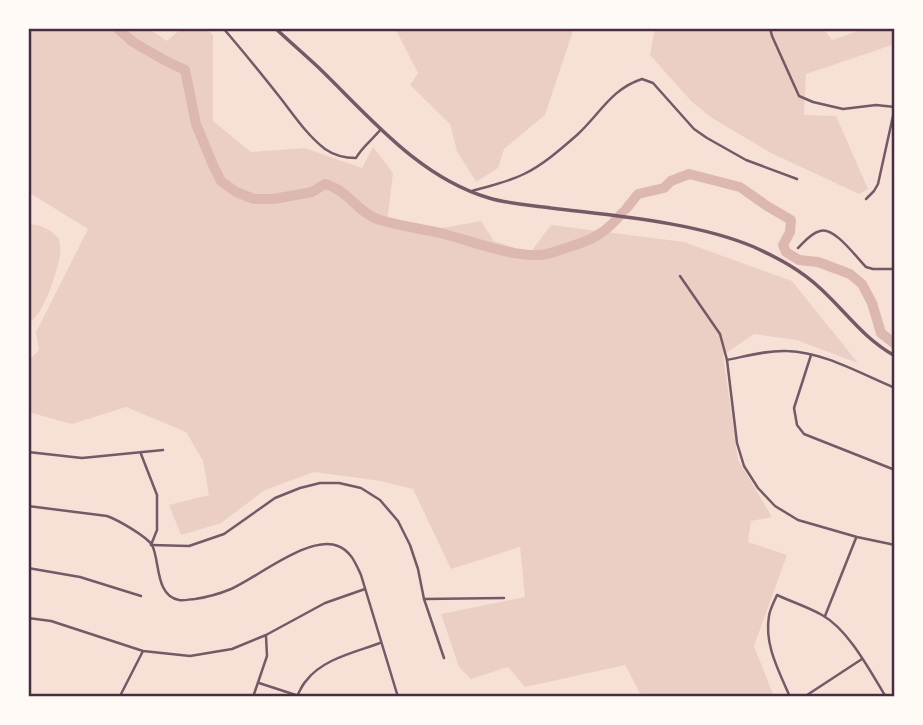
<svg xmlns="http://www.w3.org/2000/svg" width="923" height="725" viewBox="0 0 923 725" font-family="'Alegreya Sans',sans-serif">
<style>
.green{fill:#ebcfc5}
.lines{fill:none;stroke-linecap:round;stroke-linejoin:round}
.stream{stroke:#dcb8b0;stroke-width:2}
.river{stroke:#dcb8b0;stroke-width:10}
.minor{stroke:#755966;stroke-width:2.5}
.tertiary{stroke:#755966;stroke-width:3.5}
.neatline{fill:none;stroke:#4a2c40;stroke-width:2.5}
</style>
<rect width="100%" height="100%" fill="#f7e1d7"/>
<g class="green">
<polygon points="28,28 148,28 167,41 182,28 205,28 213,35 213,121 251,152 305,148 362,168 373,147 393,173 387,223 414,233 481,221 494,241 530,253 551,225 684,242 792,281 858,363 796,340 754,334 723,355 738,460 772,517 751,521 748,542 787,555 754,646 774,697 642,697 625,665 525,687 508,667 471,679 459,667 441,614 525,597 520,547 451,569 413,489 381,481 314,472 265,490 221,523 181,535 169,505 209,495 203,461 186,432 126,407 72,424 28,412 28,361 39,350 36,332 88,229 28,192"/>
<polygon points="395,28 574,28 545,115 504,149 498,168 476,182 457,151 450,124 410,85 418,73"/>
<polygon points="655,28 823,28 832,40 866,28 895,28 895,44 806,74 804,115 836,116 868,189 859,194 771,153 712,118 692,102 650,55"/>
<path d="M28,224C42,225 50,229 59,239C60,245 61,251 60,256C56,274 44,315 28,323Z"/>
</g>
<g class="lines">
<polyline class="stream" points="622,213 626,209"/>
<g class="river">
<path d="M117,28L133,42L164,60L185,70L196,124L213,165L221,181L236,192L254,199H274L312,192L325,184C348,190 356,211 377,219C398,226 419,228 440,233C469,240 508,256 538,255C549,255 559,250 569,247C592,240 606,233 622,213"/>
<polyline points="626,209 638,194 664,188 671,181 689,174 740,187 767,206 791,220 790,232 783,245 786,252 799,260 818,262 850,274 862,284 872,303 881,333 895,344"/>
</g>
<g class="minor">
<path d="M223,28C243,51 263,76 282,100C295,117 308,136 325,149C335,156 344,158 356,158C361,148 374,138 381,129"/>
<polyline points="770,28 772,36 799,96 813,102 843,109 876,105 895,107"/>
<path d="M472,191C489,186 508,182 524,174C543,165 561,149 577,135C600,114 611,89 642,79L653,83L694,129L707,138L746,160L797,179"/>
<polyline points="866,199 874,191 878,184 895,107"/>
<path d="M798,248C804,242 811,233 820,231C834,226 856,257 866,267L873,269H895"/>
<polyline points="680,276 720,334 727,360 737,443 744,466 758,488 775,506 798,520 857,537 895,545"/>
<polyline points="811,355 794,408 797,425 804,434 895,470"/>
<path d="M727,360C747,356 767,350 787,351C824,352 861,374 895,388"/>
<polyline points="28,452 82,458 163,450"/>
<polyline points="141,454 157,495 157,530 151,545"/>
<path d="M28,506L107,516C118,520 146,536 152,545C160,560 155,596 179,600C184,601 190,599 195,599C208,597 219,594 231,589C258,577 310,534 338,546C351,551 356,564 361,575L398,697"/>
<polyline points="151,545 189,546 224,534 275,498 300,488 320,483 339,483 361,488 380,500 398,521 410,545 418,569 424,599 444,658"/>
<polyline points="28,568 80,577 141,596"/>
<polyline points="424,599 504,598"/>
<polyline points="825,616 856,538"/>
<polyline points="28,618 51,621 143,651 190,656 232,649 266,635 325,603 365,589"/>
<polyline points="259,683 302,697"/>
<path d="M297,696C300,691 302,685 306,681C322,659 356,652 380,643"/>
<polyline points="117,697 120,696 143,651"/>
<polyline points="253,697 267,656 266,636"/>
<path d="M790,697C779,671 764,645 769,616C770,609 774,602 777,595C792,602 808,607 822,615C849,630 870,671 886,697"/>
<polyline points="804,697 862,659"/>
</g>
<path class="tertiary" d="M275,28C289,41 304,54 318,67C369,116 418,177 489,198C509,204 531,205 551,208C615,216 695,222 754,247C778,258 801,270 821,289C847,313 863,338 895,356"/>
</g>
<rect width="923" height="725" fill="none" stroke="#fffaf5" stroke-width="60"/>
<rect x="30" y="30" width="863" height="665" class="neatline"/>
</svg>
